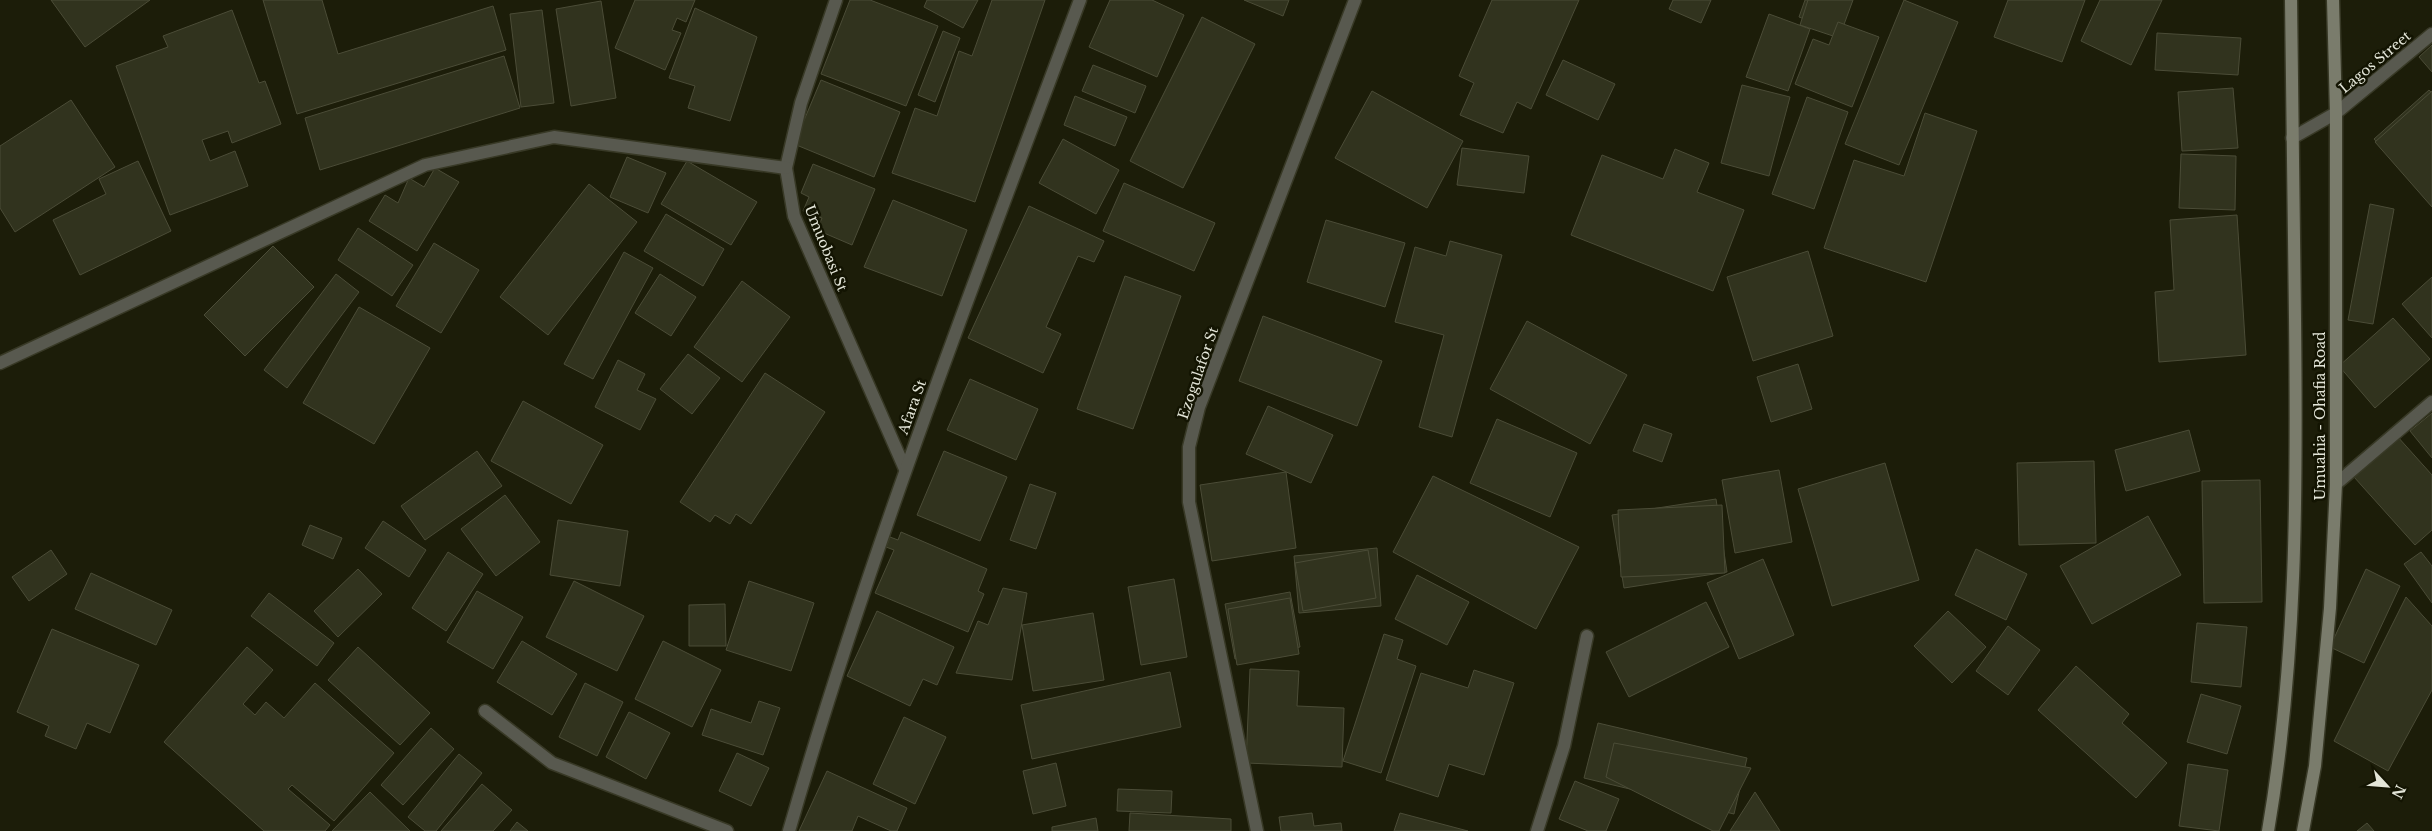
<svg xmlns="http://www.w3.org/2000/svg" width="2432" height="831" viewBox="0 0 2432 831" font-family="'Libre Baskerville',serif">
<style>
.building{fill:#31331e;stroke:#4b4c37}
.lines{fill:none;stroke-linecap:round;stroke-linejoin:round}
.street-casing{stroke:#383926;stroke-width:15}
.secondary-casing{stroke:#383926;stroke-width:15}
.street{stroke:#58594f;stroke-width:12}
.secondary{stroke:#7a7c6c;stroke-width:12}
.labels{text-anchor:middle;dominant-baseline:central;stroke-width:5;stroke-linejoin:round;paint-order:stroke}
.street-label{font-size:14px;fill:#e3e5d8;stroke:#131402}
</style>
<rect width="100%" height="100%" fill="#1c1d09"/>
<g class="building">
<polygon points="51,0 150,0 85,47"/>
<polygon points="263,0 322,0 338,54 493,6 506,50 297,114"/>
<polygon points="635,0 695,0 686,22 677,18 672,30 681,33 665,70 615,48"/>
<polygon points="850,0 870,0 938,26 906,106 821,74"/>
<polygon points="927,0 978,0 963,28 924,7"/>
<polygon points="992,0 1045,0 975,202 892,173 915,108 937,116 959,51 972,56"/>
<polygon points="1110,0 1152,0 1184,15 1157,77 1089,47"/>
<polygon points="1244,0 1289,0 1283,16"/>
<polygon points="1492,0 1579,0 1531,109 1517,102 1503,133 1460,115 1474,83 1459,76"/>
<polygon points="1673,0 1711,0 1701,23 1669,9"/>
<polygon points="1805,0 1842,0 1831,29 1799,17"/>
<polygon points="1808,0 1853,0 1839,38 1800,25"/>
<polygon points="1904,0 1958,22 1899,165 1845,144"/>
<polygon points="2008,0 2085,0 2062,62 1994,37"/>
<polygon points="2100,0 2162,0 2131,65 2081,41"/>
<polygon points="601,1 616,98 571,106 556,9"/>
<polygon points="695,8 757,37 730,121 688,108 695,86 669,78"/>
<polygon points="232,10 259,83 265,81 281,124 232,143 228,131 202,140 210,161 235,151 248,186 170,215 116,66 168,47 163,36"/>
<polygon points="542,10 554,103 521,107 510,14"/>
<polygon points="1769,14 1810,29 1788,91 1746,77"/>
<polygon points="1202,17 1255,44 1183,188 1130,161"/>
<polygon points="1838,22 1879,37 1852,107 1795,84 1813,39 1829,45"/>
<polygon points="943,31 960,38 935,102 918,95"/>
<polygon points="2157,33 2241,38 2238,75 2155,70"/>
<polygon points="2432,45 2432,72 2419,57"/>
<polygon points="504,56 520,108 320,170 305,118"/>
<polygon points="1563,60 1615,84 1598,120 1546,95"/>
<polygon points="1093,65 1146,86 1135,113 1082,91"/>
<polygon points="821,80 900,112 874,177 794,144"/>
<polygon points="1742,85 1790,97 1769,176 1721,163"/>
<polygon points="2233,88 2238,148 2182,151 2178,92"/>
<polygon points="2429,90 2432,93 2432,204 2374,139"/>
<polygon points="1372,91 1463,141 1427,208 1335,158"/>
<polygon points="2432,91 2432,207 2375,142"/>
<polygon points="1075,96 1127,117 1115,146 1064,125"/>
<polygon points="1807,97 1848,112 1814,209 1772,194"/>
<polygon points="71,100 115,167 15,232 0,208 0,146"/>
<polygon points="1925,113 1977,131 1926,282 1824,248 1854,160 1904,176"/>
<polygon points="1063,139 1119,170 1096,214 1039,183"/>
<polygon points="1462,148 1529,156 1524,193 1457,185"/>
<polygon points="1675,149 1709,163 1697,192 1744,210 1713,291 1571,235 1602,155 1663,179"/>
<polygon points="2181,154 2236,156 2235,210 2179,208"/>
<polygon points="627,157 666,173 648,213 610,197"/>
<polygon points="138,161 171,231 80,275 53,220 106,194 99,179"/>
<polygon points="687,161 757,202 731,245 661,204"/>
<polygon points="813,164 875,189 852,245 817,230 822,218 803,211 809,197 801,193"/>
<polygon points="435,168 459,182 417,251 369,221 385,195 398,203 409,178 424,187"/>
<polygon points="1124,183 1215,223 1194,271 1103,231"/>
<polygon points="589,184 637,222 548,335 500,297"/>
<polygon points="893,200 967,230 942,296 864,267"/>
<polygon points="2370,204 2394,209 2373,324 2348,320"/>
<polygon points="1029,206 1104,241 1094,262 1078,256 1046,327 1061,334 1043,373 968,338"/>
<polygon points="666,214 724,249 703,286 644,251"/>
<polygon points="2237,215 2246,355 2159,362 2155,292 2174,290 2170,220"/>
<polygon points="1326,220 1405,243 1385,307 1307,282"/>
<polygon points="358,228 413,265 392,296 338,260"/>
<polygon points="1450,241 1502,255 1452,437 1419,427 1444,335 1395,322 1415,247 1446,256"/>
<polygon points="434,243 479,270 441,333 396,306"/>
<polygon points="273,246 314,287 245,356 204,315"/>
<polygon points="1808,251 1833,336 1753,361 1727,277"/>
<polygon points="624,252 653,268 593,379 564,364"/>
<polygon points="336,274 359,292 287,388 264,370"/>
<polygon points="660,274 696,297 671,336 635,313"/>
<polygon points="1125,276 1181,296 1133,429 1077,409"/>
<polygon points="2432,277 2432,338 2402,304"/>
<polygon points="742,281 790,317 742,382 694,347"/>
<polygon points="359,307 430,348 374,444 303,403"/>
<polygon points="1263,316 1382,361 1357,426 1239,381"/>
<polygon points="2393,318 2430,359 2375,408 2339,366"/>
<polygon points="1527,321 1627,375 1590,444 1490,389"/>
<polygon points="688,354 720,378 692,414 660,389"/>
<polygon points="618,360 645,374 637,390 656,399 640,430 595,407"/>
<polygon points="1798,364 1812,409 1771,422 1757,377"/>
<polygon points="765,373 825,412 751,524 736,514 730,524 715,515 710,522 680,502"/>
<polygon points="970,379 1038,409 1016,460 947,430"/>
<polygon points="523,401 603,445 571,504 491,461"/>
<polygon points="1268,406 1333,435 1311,483 1246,454"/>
<polygon points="2432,413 2432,458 2410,431"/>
<polygon points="1497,419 1577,453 1550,517 1470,483"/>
<polygon points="1644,424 1672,434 1662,462 1633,451"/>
<polygon points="2189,430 2200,471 2126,491 2115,450"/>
<polygon points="2397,436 2432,475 2432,530 2415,545 2354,477"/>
<polygon points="477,451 502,486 425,540 401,506"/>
<polygon points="944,451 1007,477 980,541 917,515"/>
<polygon points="2094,461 2096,543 2019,545 2017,463"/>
<polygon points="1885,463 1919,580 1832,606 1798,489"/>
<polygon points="1779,470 1792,542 1735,553 1722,480"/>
<polygon points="1286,472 1296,548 1212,561 1200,485"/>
<polygon points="1433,476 1579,547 1536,629 1393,552"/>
<polygon points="2260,480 2262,602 2204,603 2202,481"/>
<polygon points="1030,484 1056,493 1036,549 1010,540"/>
<polygon points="505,495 540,542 496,576 461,529"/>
<polygon points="1716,499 1727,572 1624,588 1612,515"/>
<polygon points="1722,505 1725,573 1621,577 1618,510"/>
<polygon points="2148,516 2181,575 2092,624 2060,566"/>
<polygon points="558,520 628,531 620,586 550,575"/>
<polygon points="383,521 426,550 409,577 365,548"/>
<polygon points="310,525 342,538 333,559 302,545"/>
<polygon points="901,532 987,569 978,591 984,594 968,632 875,593 894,550 886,547 890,537 898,540"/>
<polygon points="1377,548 1381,606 1299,613 1294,556"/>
<polygon points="1976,549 2027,574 2006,620 1955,595"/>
<polygon points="51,550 67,574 29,601 12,577"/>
<polygon points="1368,550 1376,598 1303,611 1295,563"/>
<polygon points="448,552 483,574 446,631 412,608"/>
<polygon points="2421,552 2432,566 2432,603 2404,564"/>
<polygon points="1763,559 1794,635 1739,659 1707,583"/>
<polygon points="358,569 382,594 338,637 314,611"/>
<polygon points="2366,569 2400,586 2364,663 2330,647"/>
<polygon points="91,573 172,610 156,645 75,609"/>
<polygon points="1417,575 1469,602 1447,645 1395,619"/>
<polygon points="1174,579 1187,657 1141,665 1128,587"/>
<polygon points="574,581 644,616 617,671 546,637"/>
<polygon points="749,581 814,603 791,671 726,650"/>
<polygon points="1003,588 1027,593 1012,680 956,673 978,621 988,625"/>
<polygon points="477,591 523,617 493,669 447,642"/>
<polygon points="1290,592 1300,647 1235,659 1225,604"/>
<polygon points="269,593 334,643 317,666 251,616"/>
<polygon points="2406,597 2432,626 2432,690 2388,771 2334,741"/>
<polygon points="1290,598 1299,654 1237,665 1228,609"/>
<polygon points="1706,602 1729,647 1629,697 1606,652"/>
<polygon points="725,604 726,646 689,646 689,605"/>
<polygon points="877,611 954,647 937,685 923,679 910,706 847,676"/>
<polygon points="1948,611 1986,647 1952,683 1914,646"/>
<polygon points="1093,613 1104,680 1033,691 1022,625"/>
<polygon points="2197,623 2247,627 2241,687 2191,682"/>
<polygon points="2008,626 2040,650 2008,695 1976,671"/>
<polygon points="52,629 139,665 110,733 87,723 76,749 45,736 49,726 17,712"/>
<polygon points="1384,634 1403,640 1397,659 1416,666 1381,773 1343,761"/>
<polygon points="522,641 577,674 552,715 497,682"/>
<polygon points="663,641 721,670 692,727 635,699"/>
<polygon points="247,647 273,670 243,704 255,715 266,702 284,718 315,683 394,753 334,821 292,785 288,789 330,825 325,831 264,831 164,742"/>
<polygon points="358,647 430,713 400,745 328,680"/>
<polygon points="2076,666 2129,714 2122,723 2167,763 2136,798 2038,710"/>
<polygon points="1250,669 1299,671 1297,706 1344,708 1342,767 1246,763"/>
<polygon points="1474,670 1514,683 1484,775 1449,764 1438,797 1386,780 1421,673 1468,688"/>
<polygon points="1170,672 1181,727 1032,759 1021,705"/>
<polygon points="585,683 623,702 597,756 559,737"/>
<polygon points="2201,694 2241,706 2227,754 2187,742"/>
<polygon points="759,701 780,708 763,755 702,735 711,709 751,723"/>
<polygon points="629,712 670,733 646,779 606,757"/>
<polygon points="904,717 946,737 915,804 873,784"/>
<polygon points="1598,723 1747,758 1734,814 1584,778"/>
<polygon points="431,728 454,749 403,805 381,785"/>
<polygon points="1614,743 1751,768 1719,831 1713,831 1606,777"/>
<polygon points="737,753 769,768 751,806 719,791"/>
<polygon points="459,754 482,773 436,831 425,831 408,817"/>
<polygon points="1056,763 1066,806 1033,814 1023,771"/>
<polygon points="2188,764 2228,770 2219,831 2179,826"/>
<polygon points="827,771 907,808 897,831 891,831 858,816 852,831 799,831"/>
<polygon points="1575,781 1619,799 1606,831 1588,831 1559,819"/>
<polygon points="482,784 512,810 493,831 441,831"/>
<polygon points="1118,789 1172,791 1171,813 1117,811"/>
<polygon points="370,792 410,831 332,831"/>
<polygon points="1755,792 1780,831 1730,831"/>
<polygon points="1130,813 1231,819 1231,831 1129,831"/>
<polygon points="1312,813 1314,826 1341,823 1342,831 1281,831 1279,817"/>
<polygon points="1400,813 1468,831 1394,831"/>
<polygon points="1096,818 1098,831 1052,831 1052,827"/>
<polygon points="517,822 528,831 510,831"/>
<polygon points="2367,823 2374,831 2357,831"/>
</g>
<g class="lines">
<g class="street-casing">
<g id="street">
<polyline points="836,0 801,103 786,168 794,216 905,469"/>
<polyline points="2292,138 2336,113 2432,34"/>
<polyline points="0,363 425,165 554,137 786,168"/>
<polyline points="2336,484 2432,402"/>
<polyline points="485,711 552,763 727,831"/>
<path d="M789,831C870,549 977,275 1080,0"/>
<polyline points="1257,831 1189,502 1189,447 1199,407 1355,0"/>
<polyline points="1537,831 1564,746 1587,636"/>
</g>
</g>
<g class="secondary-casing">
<g id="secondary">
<path d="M2268,831C2297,661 2297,490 2295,318C2293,212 2292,106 2291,0"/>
<polyline points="2303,831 2315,766 2330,608 2336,484 2336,113 2333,0"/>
</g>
</g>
<use href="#street" class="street"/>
<use href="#secondary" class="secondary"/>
</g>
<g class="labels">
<g class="street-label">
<text transform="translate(2375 62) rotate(-40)">Lagos Street</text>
<text transform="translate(826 248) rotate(68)">Umuobasi St</text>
<text transform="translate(1198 373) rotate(-71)">Ezogulafor St</text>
<text transform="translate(912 407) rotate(-70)">Afara St</text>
<text transform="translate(2320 416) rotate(-90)">Umuahia - Ohafia Road</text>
</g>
</g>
<g transform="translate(2387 786) rotate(116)" stroke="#131402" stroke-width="4" paint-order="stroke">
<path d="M0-4L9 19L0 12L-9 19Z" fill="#e3e5d8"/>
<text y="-8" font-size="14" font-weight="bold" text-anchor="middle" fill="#e3e5d8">N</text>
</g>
</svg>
